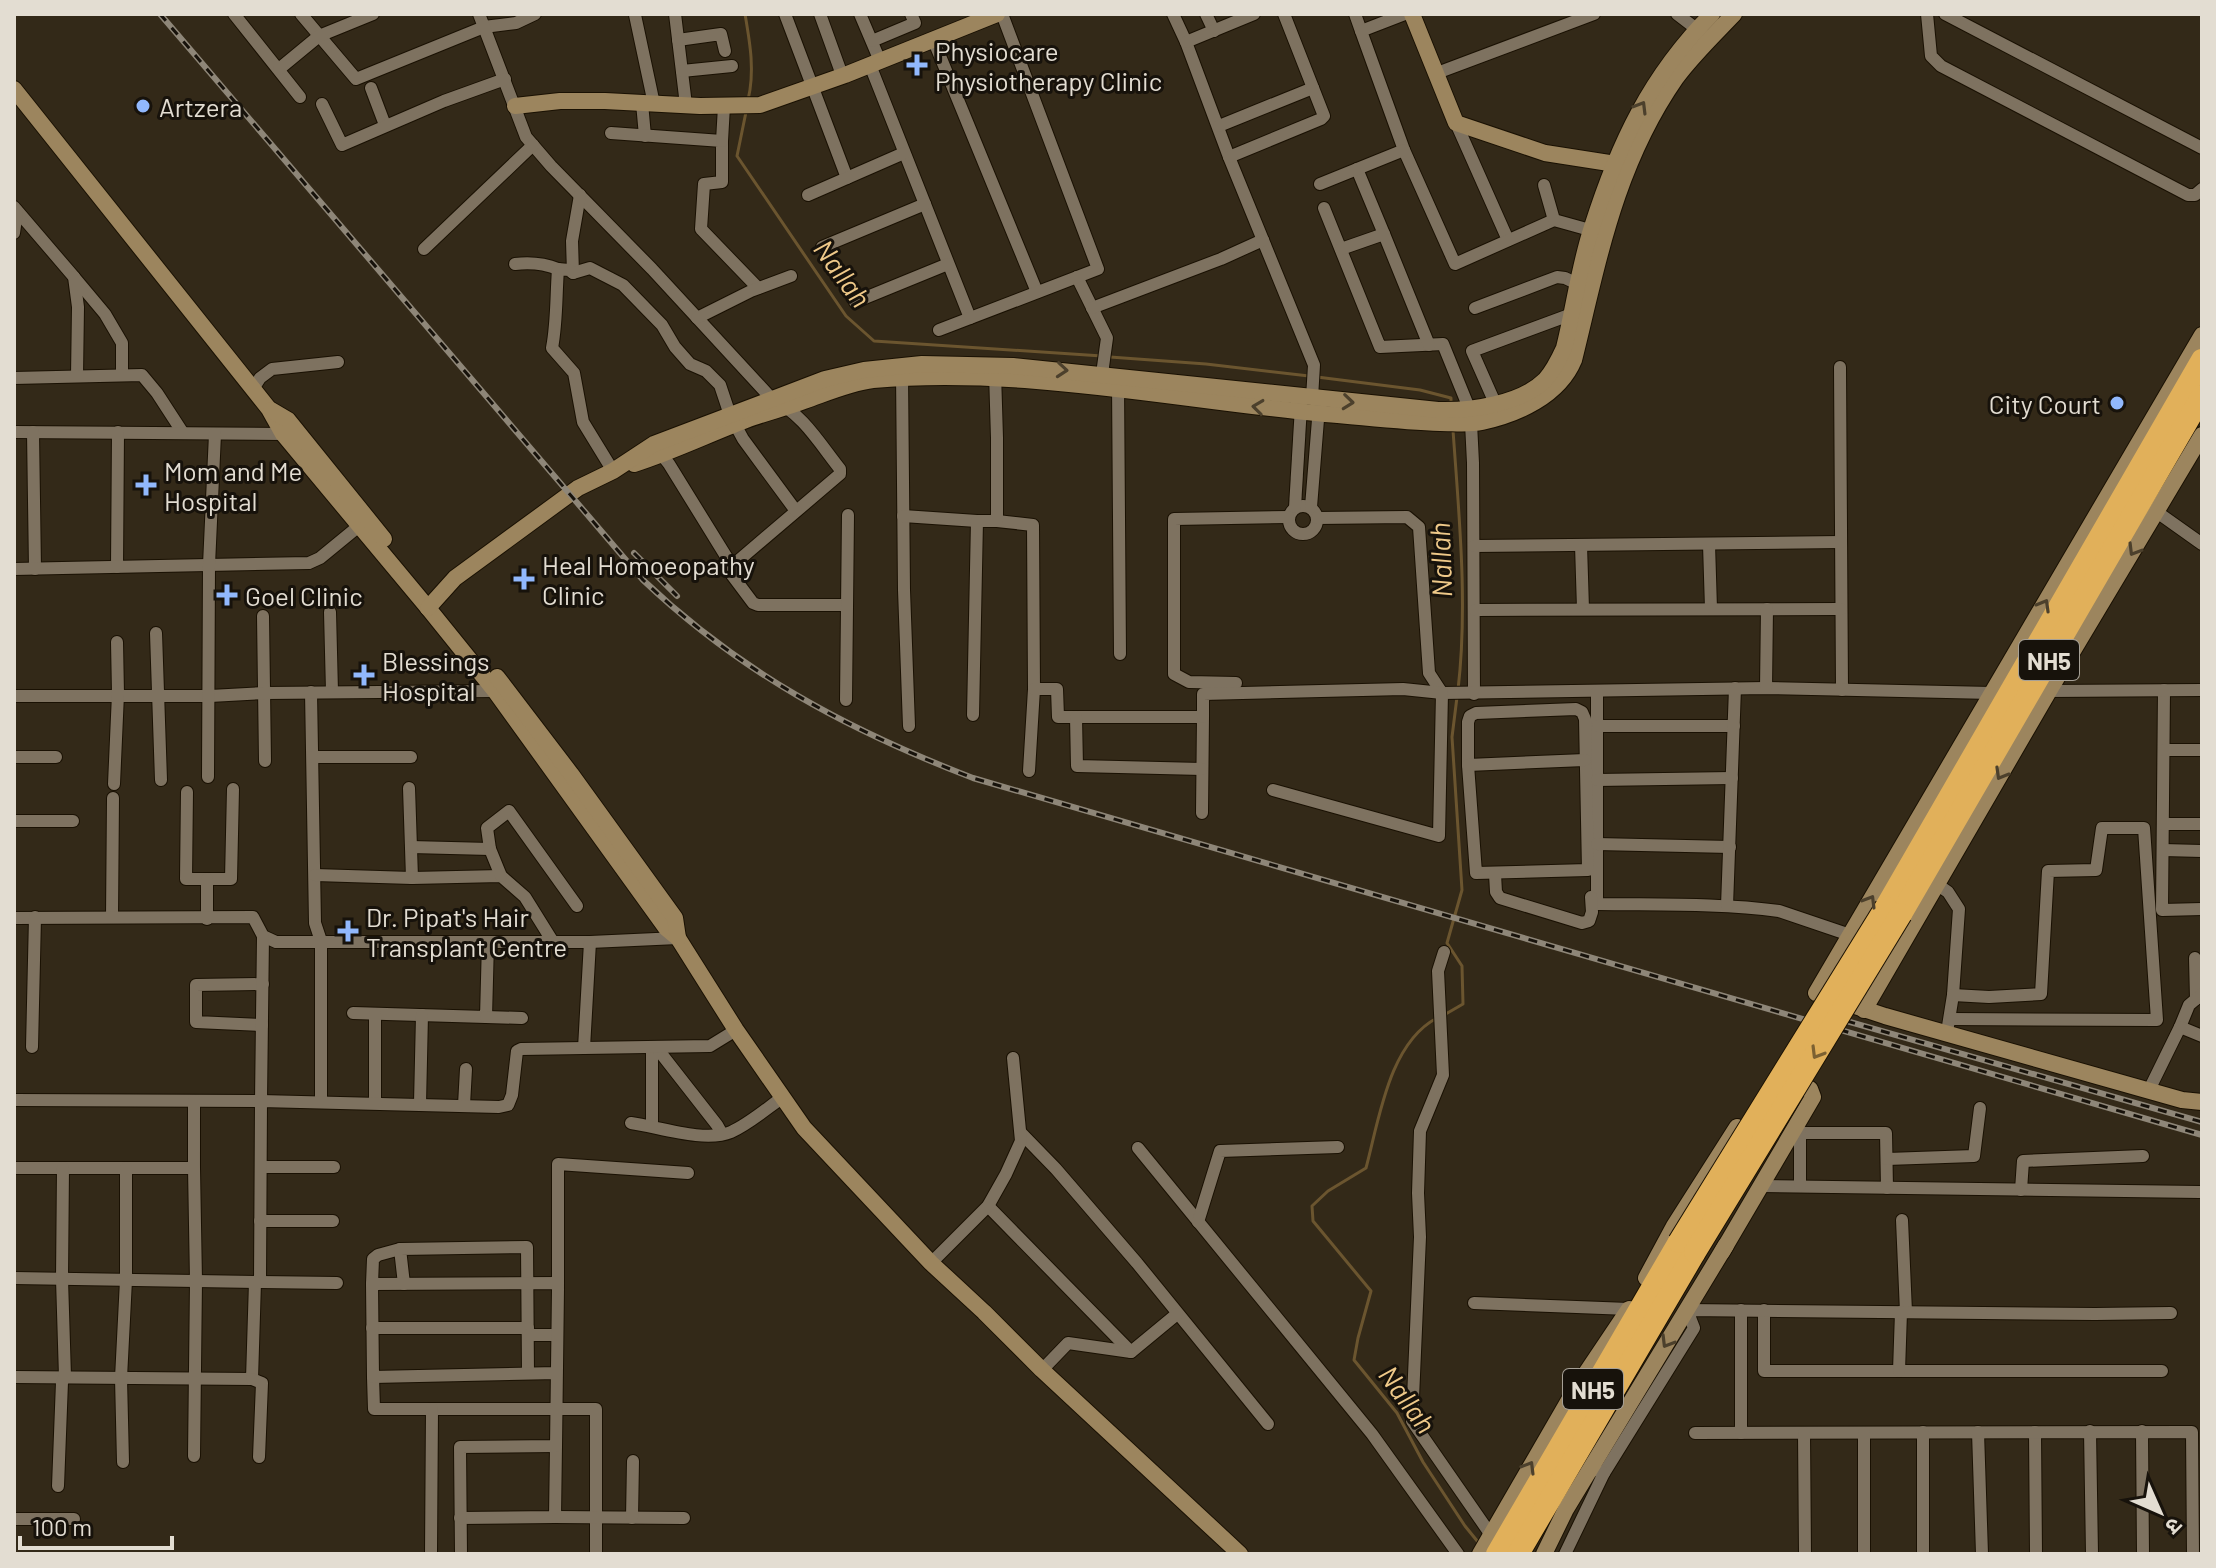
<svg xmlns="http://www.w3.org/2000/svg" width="2216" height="1568" viewBox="0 0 2216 1568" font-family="Barlow,'Noto Sans Devanagari',sans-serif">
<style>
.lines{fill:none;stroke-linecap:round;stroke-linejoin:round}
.stream{stroke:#6b552f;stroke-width:3}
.street-casing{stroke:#1a1103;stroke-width:14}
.secondary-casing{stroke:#1a1103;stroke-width:18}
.highway-casing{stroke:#1a1103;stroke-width:24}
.street{stroke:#7e7260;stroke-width:12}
.secondary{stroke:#9c855e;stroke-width:16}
.highway{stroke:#e1b05a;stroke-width:22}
.rail-casing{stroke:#8e8678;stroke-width:6}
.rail{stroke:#17120b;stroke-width:3;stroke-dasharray:9;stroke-linecap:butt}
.highway-bridge-casing{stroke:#1a1103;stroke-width:24;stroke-linecap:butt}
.highway-bridge{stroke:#e1b05a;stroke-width:22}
.oneway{stroke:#4c402c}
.oneway2{stroke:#7c6132}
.poi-dot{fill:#91b8fd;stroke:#17120b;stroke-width:3}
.labels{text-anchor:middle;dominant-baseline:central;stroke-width:6;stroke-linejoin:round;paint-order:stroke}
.shield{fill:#17120b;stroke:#a6a096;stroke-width:2}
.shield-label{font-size:24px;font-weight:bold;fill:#e3ddd2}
.poi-label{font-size:26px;fill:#e3ddd2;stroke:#17120b;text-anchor:start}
.water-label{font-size:28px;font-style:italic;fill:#efc989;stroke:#17120b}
</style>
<rect width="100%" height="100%" fill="#332918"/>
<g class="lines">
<g class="stream">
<path d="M745,14C750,43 755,71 748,100"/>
<polyline points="746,112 737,156 846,316 874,341 1102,356"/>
<polyline points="1110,357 1206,364 1309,376"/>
<polyline points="1317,377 1420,390 1451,398 1451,402"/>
<path d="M1453,430C1459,516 1468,604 1458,690"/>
<polyline points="1444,1015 1463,1004 1462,966 1447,943 1462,890 1452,737 1457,697"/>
<path d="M1437,1018C1389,1043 1379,1120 1366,1168L1328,1191L1312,1206L1313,1221L1371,1291L1358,1338L1354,1360L1397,1413L1423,1462L1465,1526L1478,1542"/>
</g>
<g class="street-casing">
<g id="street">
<polyline points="234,14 300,97"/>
<polyline points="301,14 356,79 484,27 516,23 535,14"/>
<path d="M479,14L526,137L551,166L652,269L772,399C802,413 820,444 840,469V474L732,566"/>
<polyline points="675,14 686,105"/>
<polyline points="785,14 847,178"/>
<polyline points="820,14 842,75"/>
<polyline points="860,14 880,61"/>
<polyline points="1173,14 1186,42 1229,157 1314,365 1312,398"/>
<polyline points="1206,14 1214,31"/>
<polyline points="1355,14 1361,31"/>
<polyline points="1677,14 1703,34"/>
<polyline points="1927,14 1931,56 1941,66 2188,195 2195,195 2202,189"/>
<polyline points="1945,14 2202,148"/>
<polyline points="635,15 654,104"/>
<polyline points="933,39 1037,292"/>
<polyline points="678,40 721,34 725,51"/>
<polyline points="872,41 915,23 911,14"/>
<polyline points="1186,42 1254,14"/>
<polyline points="870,65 970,318"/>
<polyline points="279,69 319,36 373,14"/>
<polyline points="682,71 732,66"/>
<polyline points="1437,73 1594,14"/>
<polyline points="371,88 385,125"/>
<polyline points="642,103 645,136"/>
<polyline points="322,104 342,145 444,101 505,79"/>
<polyline points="1456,123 1508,240"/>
<polyline points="1219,126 1313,88"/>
<polyline points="611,133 722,141 722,182 704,184 701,229 758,288"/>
<polyline points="722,141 724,106"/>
<polyline points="1404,150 1361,31 1405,14"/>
<polyline points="1229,157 1321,119 1324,116 1284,14"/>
<polyline points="1357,169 1384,234"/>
<polyline points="1320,184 1404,150 1455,264 1554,220 1590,230"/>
<polyline points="1544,185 1554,220"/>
<polyline points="808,195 904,153"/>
<polyline points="14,207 74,277 78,307 77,376"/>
<polyline points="1324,208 1380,347 1443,344 1469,408 1471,423 1473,463 1474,694"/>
<polyline points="14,233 17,211"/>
<polyline points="822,247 925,204"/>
<polyline points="424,249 533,145"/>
<polyline points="1341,249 1384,234 1429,345"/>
<path d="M515,264C531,262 543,263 558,269"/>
<polyline points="573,273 572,241 580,195"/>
<polyline points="74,277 105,314 122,343 122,375"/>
<polyline points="1077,277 1107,338 1102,374"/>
<polyline points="855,302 948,264"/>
<polyline points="1092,308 1221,259 1263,240"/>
<polyline points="1475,308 1557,277 1565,278 1578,284"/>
<polyline points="697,318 751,291 791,276"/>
<polyline points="939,330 1098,269 1002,14"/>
<polyline points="1840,367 1842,690"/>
<polyline points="902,373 904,590 909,726"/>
<polyline points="14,378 142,375 157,393 183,433"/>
<polyline points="1118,383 1120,654"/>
<polyline points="253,389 260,378 272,369 338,362"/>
<polyline points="1495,403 1472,351 1572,314"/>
<polyline points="14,432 283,434"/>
<polyline points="33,432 35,569"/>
<polyline points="658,450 669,464 732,566 732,575 753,603 758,605 847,605"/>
<path d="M613,471L583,422L574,373L552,348C557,322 556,296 558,269L569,270L573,273L590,268L623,285L662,325L675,347L690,364L706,371L720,385L730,415L743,439L796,511"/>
<circle cx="1303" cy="520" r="14"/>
<polyline points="1295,507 1301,406"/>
<polyline points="1311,507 1319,407"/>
<polyline points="2157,512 2202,544"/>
<polyline points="903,516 977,521"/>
<polyline points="1317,518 1407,517 1419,527 1429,673 1442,693 1766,688 1992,693"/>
<polyline points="997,521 1033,525 1034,689 1029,771"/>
<polyline points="1709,544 1711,609"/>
<polyline points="1581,545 1583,609"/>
<polyline points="1474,546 1841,542"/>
<polyline points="117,567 118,432"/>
<polyline points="14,569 309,563 320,558 359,526"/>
<polyline points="1475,610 1841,609"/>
<polyline points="330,612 332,692"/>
<polyline points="263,616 265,761"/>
<polyline points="156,633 161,780"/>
<polyline points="1236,683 1189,682 1174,674 1174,519 1288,517"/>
<polyline points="1766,688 1767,609"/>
<polyline points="1034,689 1057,689 1058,717 1203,717 1202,813"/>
<polyline points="2164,690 2162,910 2202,909"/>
<polyline points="2049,691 2202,690"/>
<polyline points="311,692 315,923 321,941 321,1102"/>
<path d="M1597,692V904C1658,905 1719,903 1779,911L1850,935"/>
<polyline points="14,696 210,696 265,693 495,691"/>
<polyline points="846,700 848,515"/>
<polygon points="1576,709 1582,712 1585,719 1588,870 1476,873 1468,765 1468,722 1470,716 1476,713"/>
<polyline points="973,715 977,521 997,521 997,438 995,373"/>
<polyline points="1076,717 1077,766 1202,769"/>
<polyline points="1203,717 1203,694 1403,689 1442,693 1439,836 1273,790"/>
<polyline points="1598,726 1734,726"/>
<polyline points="2164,750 2202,750"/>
<polyline points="14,757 56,757"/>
<polyline points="313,757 411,757"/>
<polyline points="1468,765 1585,760"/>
<polyline points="208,777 209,565 215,434"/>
<polyline points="1597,780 1732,778"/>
<polyline points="114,784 118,694 117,642"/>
<polyline points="409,788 412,878"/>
<polyline points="187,792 186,879 231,879 233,789"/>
<polyline points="14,821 73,821"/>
<polyline points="2163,824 2202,824"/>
<polyline points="1597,844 1730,847"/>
<polyline points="411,847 490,849"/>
<polyline points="2163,850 2202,851"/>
<polyline points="1495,874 1496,892 1500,898 1582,923 1589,921 1592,912 1591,897"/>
<polyline points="315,875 412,878 501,876 525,897 553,942"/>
<polyline points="501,876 490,849 487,828 509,811 577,906"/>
<polyline points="207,879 207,919"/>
<polyline points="1938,885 1948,892 1959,909 1953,995 1948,1026"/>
<polyline points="1727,906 1735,688"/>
<polyline points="112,917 113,798"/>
<polyline points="14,918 253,917 263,936 276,942 590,942 678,938"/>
<polyline points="1444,952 1438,971 1443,1075 1420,1131 1418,1193 1420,1237 1412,1421 1491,1535"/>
<polyline points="2195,958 2196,999"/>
<polyline points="353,1013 486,1017 488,942"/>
<polyline points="486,1017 522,1018"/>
<polyline points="1950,1019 2157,1020 2144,828 2102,828 2096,870 2048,871 2041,994 1989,997 1953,995"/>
<polyline points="262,1025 196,1022 196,985 263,984"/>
<polyline points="2180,1027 2189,1005 2202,994"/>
<polyline points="32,1047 35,917"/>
<polyline points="652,1047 652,1126"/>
<polyline points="656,1047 717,1125 722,1134"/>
<polyline points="584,1048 590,942"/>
<polyline points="2149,1090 2180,1027 2202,1036"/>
<polyline points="14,1100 261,1101 263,936"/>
<polyline points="375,1103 375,1014"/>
<polyline points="420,1104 422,1015"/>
<polyline points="464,1105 466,1069"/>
<path d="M631,1123C659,1127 705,1143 731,1132C749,1124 766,1109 783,1097"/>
<polyline points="1021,1133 1056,1169 1137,1263 1268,1424"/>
<polyline points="1792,1133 1886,1133 1887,1188"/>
<polyline points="1138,1148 1372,1434 1458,1554"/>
<polyline points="1887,1159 1974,1156 1980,1108"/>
<polyline points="261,1167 334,1167"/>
<polyline points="14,1168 194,1168"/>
<polyline points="1761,1186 2200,1192"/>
<polyline points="1800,1186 1800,1133"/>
<polyline points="2021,1190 2023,1161 2143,1156"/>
<polyline points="988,1206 1131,1352"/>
<polyline points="1902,1220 1906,1312"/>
<polyline points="260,1221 333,1221"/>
<polyline points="1198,1222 1220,1151 1338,1147"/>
<polyline points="931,1263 988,1206 1006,1174 1021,1141 1013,1058"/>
<polyline points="14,1278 260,1282 261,1101 499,1107 508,1105 512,1095 517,1051 521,1049 710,1046 736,1030"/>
<polyline points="260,1282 337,1283"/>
<polyline points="558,1283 558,1164 688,1173"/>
<polyline points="372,1284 373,1259 378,1255 400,1249"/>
<polyline points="404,1284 400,1249 527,1247 528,1373"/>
<polyline points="1474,1303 1629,1309"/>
<polyline points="1764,1310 1764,1371 2162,1371"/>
<polyline points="372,1328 528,1328"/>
<polyline points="528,1335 557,1335"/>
<polyline points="1042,1370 1068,1343 1131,1352 1177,1314"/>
<polyline points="1899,1371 1901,1312"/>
<polyline points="14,1377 252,1379 255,1282"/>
<polyline points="373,1377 374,1409 596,1409 596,1554"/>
<polyline points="252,1379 262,1383 259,1457"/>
<polyline points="2090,1431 2092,1554"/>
<polyline points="2142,1431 2143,1554"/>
<polyline points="1978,1432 1982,1554"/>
<polyline points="2035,1432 2036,1554"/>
<polyline points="1695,1433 2192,1432 2193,1554"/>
<polyline points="1741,1433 1741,1310"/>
<polyline points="1804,1433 1805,1554"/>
<polyline points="194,1456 196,1281 194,1168 194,1101"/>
<polyline points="123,1462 121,1378 126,1280 126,1168"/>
<polyline points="1604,1473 1694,1328 1687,1310 2095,1314 2171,1313"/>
<polyline points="58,1486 62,1382 65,1377 62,1279 63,1168"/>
<polyline points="555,1517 684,1518"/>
<polyline points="460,1518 555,1517 556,1446"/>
<polyline points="632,1518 633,1461"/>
<polyline points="14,1519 74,1519"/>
<polyline points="431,1554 432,1409"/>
<polyline points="461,1554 460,1447 556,1446 558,1289 558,1283 372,1284 373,1377 557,1373"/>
<polyline points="1565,1554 1604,1473 1598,1471"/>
<polyline points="1864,1554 1864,1433"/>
<polyline points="1923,1554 1923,1432"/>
</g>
</g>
<g class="secondary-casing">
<g id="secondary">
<polyline points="1412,14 1456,123 1545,153 1622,165"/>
<polyline points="14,89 269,409 283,434 428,608 495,691 666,928 678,938 736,1030 804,1128 931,1263 984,1312 1042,1370 1240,1554"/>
<polyline points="515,106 560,101 605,101 700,106 760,105 845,75 997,14"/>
<polyline points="2202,335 1816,993 1885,1016 2182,1100 2202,1102"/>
<polyline points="271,410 288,420 384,539"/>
<path d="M634,464C672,452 709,434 746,420C765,413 785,408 804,401C827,393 849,383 873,380C1023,367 1176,400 1325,414C1363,417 1402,422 1440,423C1454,423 1468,425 1482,422C1518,414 1559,396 1574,360C1599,259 1615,166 1676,78C1693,55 1714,35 1734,14"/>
<path d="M428,608L455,578L578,488L613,471L654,444L825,379L864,370L922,364L1013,366L1438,410C1471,411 1521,404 1545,380C1554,370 1559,359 1564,348C1574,308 1579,266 1592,227C1618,145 1650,76 1712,14"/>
<polyline points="497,677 571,774 675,918 678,938"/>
<polyline points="1864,1010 2049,691 2202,435"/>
<polyline points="1722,1252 1813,1097 1810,1089 1792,1078"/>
<polyline points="1646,1278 1674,1226 1737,1127"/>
<polyline points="1480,1554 1576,1388 1629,1309"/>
<polyline points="1544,1554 1566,1509 1726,1245"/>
</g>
</g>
<g class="highway-casing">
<g id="highway">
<polyline points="1886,907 2202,360"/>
<polyline points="1901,914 2202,396"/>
<polyline points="1497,1554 1679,1242"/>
<polyline points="1518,1554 1695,1252"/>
</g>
</g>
<use href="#street" class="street"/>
<use href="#secondary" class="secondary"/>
<use href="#highway" class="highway"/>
<g class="rail-casing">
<g id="rail">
<path d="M160,14L643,580C741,673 848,730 973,778L2202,1135"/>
<polyline points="634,553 677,596"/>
<polyline points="1829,1016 2202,1122"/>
</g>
</g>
<use href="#rail" class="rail"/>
<g class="highway-bridge-casing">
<g id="highway-bridge">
<polyline points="1679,1242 1886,907"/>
<polyline points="1695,1252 1901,914"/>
</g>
</g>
<use href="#highway-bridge" class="highway-bridge"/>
</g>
<defs><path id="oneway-chevron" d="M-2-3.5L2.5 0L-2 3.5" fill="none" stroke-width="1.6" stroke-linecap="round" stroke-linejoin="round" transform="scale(2)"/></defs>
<g class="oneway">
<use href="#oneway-chevron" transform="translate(1641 107) rotate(-59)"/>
<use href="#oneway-chevron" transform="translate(1062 370) rotate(5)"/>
<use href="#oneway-chevron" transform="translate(1348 402) rotate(6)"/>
<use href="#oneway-chevron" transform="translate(1258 407) rotate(-173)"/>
<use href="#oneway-chevron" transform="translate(2134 550) rotate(121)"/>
<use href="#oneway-chevron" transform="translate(2044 605) rotate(-60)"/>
<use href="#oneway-chevron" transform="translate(2001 774) rotate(120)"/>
<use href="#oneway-chevron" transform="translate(1870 901) rotate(-59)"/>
<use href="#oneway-chevron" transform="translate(1667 1342) rotate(121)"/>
<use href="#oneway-chevron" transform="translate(1529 1467) rotate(-59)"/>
</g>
<use class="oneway2" href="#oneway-chevron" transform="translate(1817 1053) rotate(121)"/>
<g class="poi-dot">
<path d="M913 53h8v8h8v8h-8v8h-8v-8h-8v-8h8z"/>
<circle cx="143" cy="106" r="8"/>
<circle cx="2117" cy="403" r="8"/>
<path d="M142 473h8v8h8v8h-8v8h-8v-8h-8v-8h8z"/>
<path d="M520 567h8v8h8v8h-8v8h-8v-8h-8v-8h8z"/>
<path d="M223 583h8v8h8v8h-8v8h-8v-8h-8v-8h8z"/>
<path d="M360 663h8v8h8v8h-8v8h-8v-8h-8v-8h8z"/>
<path d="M344 919h8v8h8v8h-8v8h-8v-8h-8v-8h8z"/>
</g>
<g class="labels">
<g class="shield">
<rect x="2019" y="640" width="60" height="40" rx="6"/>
<rect x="1563" y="1369" width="60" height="40" rx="6"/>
</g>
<g class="shield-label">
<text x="2049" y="660">NH5</text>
<text x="1593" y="1389">NH5</text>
</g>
<g class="poi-label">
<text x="935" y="50">Physiocare<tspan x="935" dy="30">Physiotherapy Clinic</tspan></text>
<text x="159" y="106">Artzera</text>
<text x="2101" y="403" text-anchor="end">City Court</text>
<text x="164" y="470">Mom and Me<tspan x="164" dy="30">Hospital</tspan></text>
<text x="542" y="564">Heal Homoeopathy<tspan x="542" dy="30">Clinic</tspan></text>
<text x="245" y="595">Goel Clinic</text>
<text x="382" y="660">Blessings<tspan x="382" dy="30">Hospital</tspan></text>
<text x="366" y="916">Dr. Pipat's Hair<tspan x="366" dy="30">Transplant Centre</tspan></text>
</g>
<g class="water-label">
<text transform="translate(843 273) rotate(54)">Nallah</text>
<text transform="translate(1440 560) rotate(-92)">Nallah</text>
<text transform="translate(1408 1399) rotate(54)">Nallah</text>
</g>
</g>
<rect width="2216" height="1568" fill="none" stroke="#e3ddd2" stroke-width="32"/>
<g transform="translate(2160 1512) rotate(135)" stroke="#17120b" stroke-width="6" paint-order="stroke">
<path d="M0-6L14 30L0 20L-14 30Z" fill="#e3ddd2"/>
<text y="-12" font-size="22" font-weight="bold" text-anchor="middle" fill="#e3ddd2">उ</text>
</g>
<path d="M20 1536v12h152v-12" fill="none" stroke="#e3ddd2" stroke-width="4"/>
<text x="32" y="1536" font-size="24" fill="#e3ddd2" stroke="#17120b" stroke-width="6" paint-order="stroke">100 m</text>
</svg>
